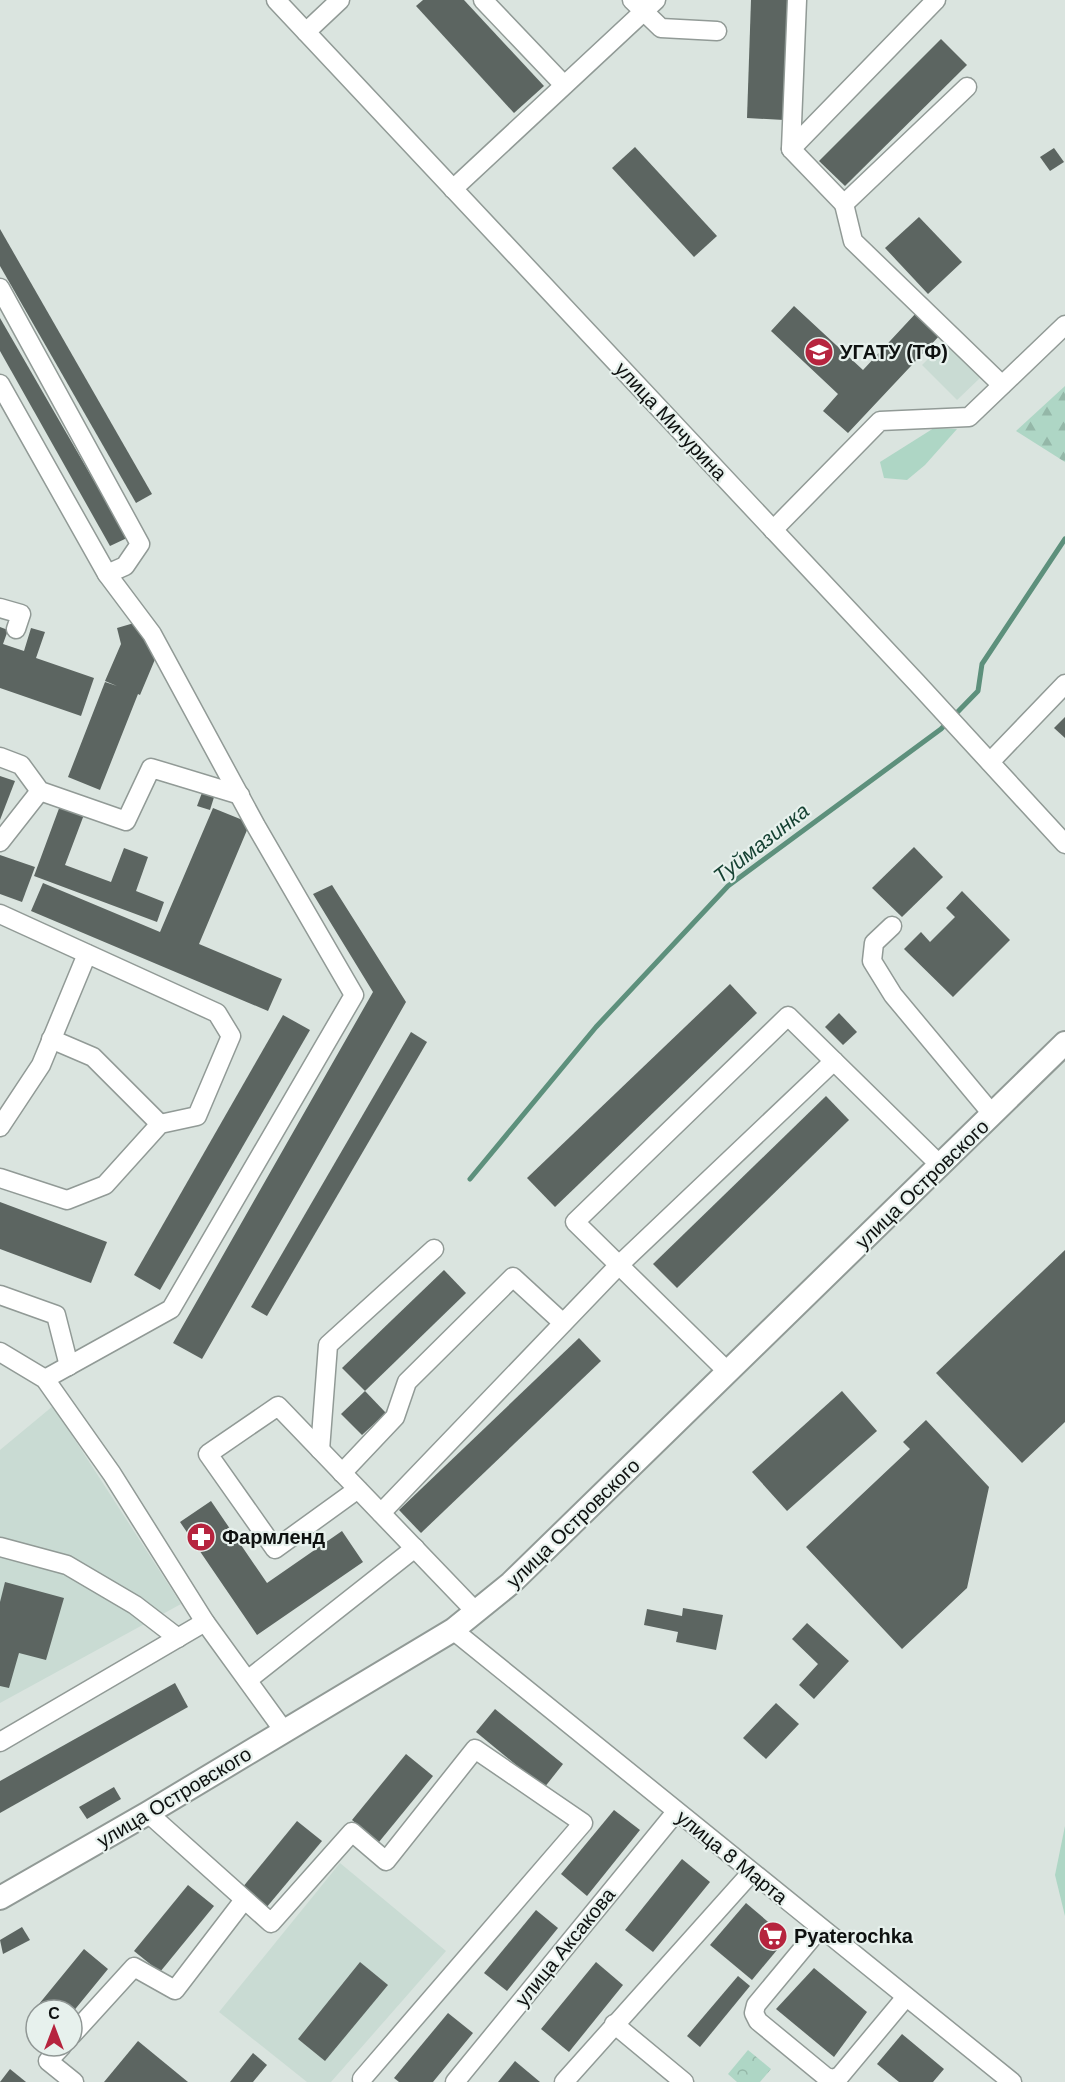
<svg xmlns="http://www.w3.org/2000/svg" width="1065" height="2082" viewBox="0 0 1065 2082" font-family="Helvetica,sans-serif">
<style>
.built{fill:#c9dbd3}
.green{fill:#aed6c5}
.forest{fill:url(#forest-firs)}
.park{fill:url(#park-crowns)}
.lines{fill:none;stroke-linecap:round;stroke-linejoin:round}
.stream{stroke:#5d907c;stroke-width:5}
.building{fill:#5c6561}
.minor-casing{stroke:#919a96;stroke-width:21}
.major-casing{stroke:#919a96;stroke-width:26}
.minor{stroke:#fff;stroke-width:18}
.major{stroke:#fff;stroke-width:22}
.labels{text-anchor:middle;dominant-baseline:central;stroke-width:4.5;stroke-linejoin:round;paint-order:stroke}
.poi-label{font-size:20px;font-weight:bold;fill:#0e1110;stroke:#e7f1ed;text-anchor:start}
.street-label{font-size:20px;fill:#0e1110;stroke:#e7f1ed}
.water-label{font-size:21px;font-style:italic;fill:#164233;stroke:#e7f1ed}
</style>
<defs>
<pattern id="forest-firs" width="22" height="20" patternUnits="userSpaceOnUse" patternTransform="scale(1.5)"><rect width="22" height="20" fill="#aed6c5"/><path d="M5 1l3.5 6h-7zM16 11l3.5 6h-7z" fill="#94b7a8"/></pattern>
<pattern id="park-crowns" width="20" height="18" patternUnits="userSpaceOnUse" patternTransform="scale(1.5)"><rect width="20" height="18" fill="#aed6c5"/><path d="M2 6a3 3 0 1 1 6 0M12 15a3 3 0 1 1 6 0" fill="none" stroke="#94b7a8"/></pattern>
</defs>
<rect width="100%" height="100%" fill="#dae4df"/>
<g class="built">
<polygon points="946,341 981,377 957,400 922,365"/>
<polygon points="53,1406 181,1604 0,1703 0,1450"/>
<polygon points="340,1863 446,1951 331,2082 307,2082 219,2012"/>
</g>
<g class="green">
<polygon points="934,428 957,429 925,465 907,480 884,478 880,462"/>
<polygon points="1065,1826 1065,1916 1055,1875"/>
</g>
<polygon class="forest" points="1065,386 1065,462 1016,431"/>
<polygon class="park" points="748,2050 771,2069 760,2082 737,2082 728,2074"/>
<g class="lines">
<polyline class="stream" points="470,1179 596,1027 728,886 941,729 978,691 982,664 1065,539"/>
</g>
<g class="building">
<polygon points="423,0 464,0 544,86 514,113 416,6"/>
<polygon points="751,0 788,0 784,120 747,118"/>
<polygon points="941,39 967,65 845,186 819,161"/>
<polygon points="635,147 717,236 694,257 612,168"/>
<polygon points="1054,148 1064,162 1050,171 1040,157"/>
<polygon points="919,217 962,262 928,294 885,248"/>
<polygon points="0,229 152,494 136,503 0,266"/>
<polygon points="794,306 863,370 917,312 941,334 848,433 823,411 838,394 771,331"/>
<polygon points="0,318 127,538 110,546 0,351"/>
<polygon points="134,623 156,657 140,695 138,694 100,790 68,777 105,682 117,686 105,681 121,644 117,628"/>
<polygon points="0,627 8,630 3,644 24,651 31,628 45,632 36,658 94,678 81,716 0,688"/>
<polygon points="1065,717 1065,738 1054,728"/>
<polygon points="0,776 15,781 0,820"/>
<polygon points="203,790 215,794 210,810 197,806"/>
<polygon points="61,803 85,812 65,865 111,882 124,848 148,857 136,891 164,902 157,922 34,876"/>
<polygon points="213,808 250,823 199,944 282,979 268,1011 31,911 43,883 160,932"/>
<polygon points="914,847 943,877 902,917 872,888"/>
<polygon points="0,855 35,867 22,902 0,894"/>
<polygon points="332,885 406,1002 202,1359 173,1343 373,992 313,894"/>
<polygon points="962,891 1010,940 953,997 904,949 921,932 930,942 955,917 946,908"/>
<polygon points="730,984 757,1013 555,1207 527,1178"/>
<polygon points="839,1013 857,1032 843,1045 825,1027"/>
<polygon points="283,1015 310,1030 160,1290 134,1275"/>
<polygon points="411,1032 427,1042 267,1316 251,1307"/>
<polygon points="826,1096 849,1120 677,1288 653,1264"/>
<polygon points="0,1202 107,1242 91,1283 0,1249"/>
<polygon points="1065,1250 1065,1422 1022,1463 936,1373"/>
<polygon points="444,1270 466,1293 365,1391 342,1368"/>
<polygon points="579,1338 601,1361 421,1533 399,1510"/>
<polygon points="365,1391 386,1413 362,1435 341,1414"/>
<polygon points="842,1391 877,1431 787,1511 752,1472"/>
<polygon points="926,1420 989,1487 967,1588 902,1649 806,1547 910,1449 903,1442"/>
<polygon points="211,1501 267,1583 342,1531 363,1562 257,1635 180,1522"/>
<polygon points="5,1582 64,1598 46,1660 19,1653 9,1688 0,1686 0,1602"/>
<polygon points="683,1608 723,1615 716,1650 676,1642 678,1632 644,1625 647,1609 682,1616"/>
<polygon points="807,1623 849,1661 814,1699 799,1685 818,1664 792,1639"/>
<polygon points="175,1683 188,1707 0,1813 0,1781"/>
<polygon points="776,1703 799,1724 766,1759 743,1738"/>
<polygon points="495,1709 563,1764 544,1788 476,1732"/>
<polygon points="406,1754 433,1776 379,1842 352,1820"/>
<polygon points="114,1787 121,1799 87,1819 79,1807"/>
<polygon points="614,1810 640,1830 587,1896 561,1874"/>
<polygon points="297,1821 322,1841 266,1908 242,1888"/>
<polygon points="682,1859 710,1882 653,1952 625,1930"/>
<polygon points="188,1885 214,1906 160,1972 134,1951"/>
<polygon points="746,1903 787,1938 752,1980 710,1945"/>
<polygon points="536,1910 558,1928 507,1991 484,1973"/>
<polygon points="22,1927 30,1940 3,1954 0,1940"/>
<polygon points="84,1949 108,1969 72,2013 72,2010 36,2010 36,2020 30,2015"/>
<polygon points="360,1962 388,1985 325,2061 298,2039"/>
<polygon points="596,1962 623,1985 569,2052 541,2029"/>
<polygon points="814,1968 867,2012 834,2057 776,2009"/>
<polygon points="738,1976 750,1986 700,2047 687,2036"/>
<polygon points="448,2013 473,2033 433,2082 399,2082 394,2078"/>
<polygon points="902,2034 944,2069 933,2082 899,2082 877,2064"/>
<polygon points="138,2041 188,2082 104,2082"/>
<polygon points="253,2053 267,2065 253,2082 230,2082"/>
<polygon points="515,2061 540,2082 498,2082"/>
<polygon points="10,2069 26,2082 0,2082"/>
</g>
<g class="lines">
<g class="minor-casing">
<g id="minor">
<polyline points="276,0 917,683 1065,844"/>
<polyline points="483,0 564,85"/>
<polyline points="632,0 661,28 717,31"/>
<polyline points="797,0 791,149 844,204 967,87"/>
<polyline points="306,32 340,0"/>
<polyline points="791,149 936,0"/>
<polyline points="453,189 656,0"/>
<polyline points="844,204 853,241 1002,385"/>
<polyline points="0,288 140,544 125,566 107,574 0,384"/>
<polyline points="773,530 880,421 969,417 1065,325"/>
<polyline points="0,608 21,614 16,629"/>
<polyline points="0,757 21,765 40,791 126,821 151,768 240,795"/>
<polyline points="990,762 1065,684"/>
<polyline points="0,842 40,791"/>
<polyline points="0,914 217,1013 231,1036 197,1116 160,1124 105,1185 67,1200 0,1178"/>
<polyline points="892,926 874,943 872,961 893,995 993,1115"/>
<polyline points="51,1039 93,1057 160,1124"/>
<polyline points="0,1127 41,1065 87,954"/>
<polyline points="0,1295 56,1315 69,1366"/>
<polyline points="0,1352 45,1379 112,1474 205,1622 284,1731"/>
<polyline points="728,1372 575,1222 788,1016 941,1166"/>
<polyline points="45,1379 171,1309 354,995 256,826 152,634 107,574"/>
<polyline points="320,1450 328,1345 434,1249"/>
<polyline points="342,1473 395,1417 407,1382 513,1277 563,1323"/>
<path d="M358,1489L275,1549L208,1454L278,1406C344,1475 410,1543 476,1612"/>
<polyline points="381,1513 619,1265 834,1061"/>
<polyline points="0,1547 67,1565 135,1605 178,1638"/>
<polyline points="453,1630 1012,2082"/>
<polyline points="249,1679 415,1548"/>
<polyline points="0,1742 205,1622"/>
<polyline points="148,1813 271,1923 352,1832 386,1861 475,1749 583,1823 362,2079"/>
<polyline points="820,1928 756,2005 754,2013 758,2021 826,2077 833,2079 840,2076 906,1997"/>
<polyline points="614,2024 684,2082"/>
<polyline points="72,2035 134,1967 175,1990 244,1900"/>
<polyline points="62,2046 48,2061 74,2082"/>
<polyline points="455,2082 676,1812"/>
<polyline points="564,2082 751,1873"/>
</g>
</g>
<g class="major-casing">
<polyline id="major" points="0,1898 148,1813 453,1630 511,1583 1065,1043"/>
</g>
<use href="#minor" class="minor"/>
<use href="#major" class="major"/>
</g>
<defs>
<g id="university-disc" transform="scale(1.5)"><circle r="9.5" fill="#b6243e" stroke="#e7f1ed"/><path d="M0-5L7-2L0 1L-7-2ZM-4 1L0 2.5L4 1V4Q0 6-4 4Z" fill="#fff"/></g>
<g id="pharmacy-disc" transform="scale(1.5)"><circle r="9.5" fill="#b6243e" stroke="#e7f1ed"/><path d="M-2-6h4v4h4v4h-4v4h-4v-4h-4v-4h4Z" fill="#fff"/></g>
<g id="supermarket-disc" transform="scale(1.5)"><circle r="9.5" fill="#b6243e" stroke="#e7f1ed"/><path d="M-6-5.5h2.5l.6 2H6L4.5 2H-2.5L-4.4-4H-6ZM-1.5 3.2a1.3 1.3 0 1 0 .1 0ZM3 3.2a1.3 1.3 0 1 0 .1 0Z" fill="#fff"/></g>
</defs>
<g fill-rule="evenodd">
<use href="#university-disc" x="819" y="352"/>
<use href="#pharmacy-disc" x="201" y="1537"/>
<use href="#supermarket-disc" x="773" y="1936"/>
</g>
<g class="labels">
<g class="poi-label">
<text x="840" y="352">УГАТУ (ТФ)</text>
<text x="222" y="1537">Фармленд</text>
<text x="794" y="1936">Pyaterochka</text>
</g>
<g class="street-label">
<text transform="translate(671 421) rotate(47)">улица Мичурина</text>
<text transform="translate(922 1184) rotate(-44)">улица Островского</text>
<text transform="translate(573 1523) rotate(-44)">улица Островского</text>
<text transform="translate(174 1797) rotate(-31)">улица Островского</text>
<text transform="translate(732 1857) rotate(39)">улица 8 Марта</text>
<text transform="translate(565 1947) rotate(-51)">улица Аксакова</text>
</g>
<g class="water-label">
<text transform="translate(761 843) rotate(-38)">Туймазинка</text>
</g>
</g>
<g transform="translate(54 2028)"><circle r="28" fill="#e7f1ed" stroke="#909795" stroke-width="1.5"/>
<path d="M0-4.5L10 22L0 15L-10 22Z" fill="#b6243e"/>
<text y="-9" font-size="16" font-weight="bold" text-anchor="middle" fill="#0e1110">С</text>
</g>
</svg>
